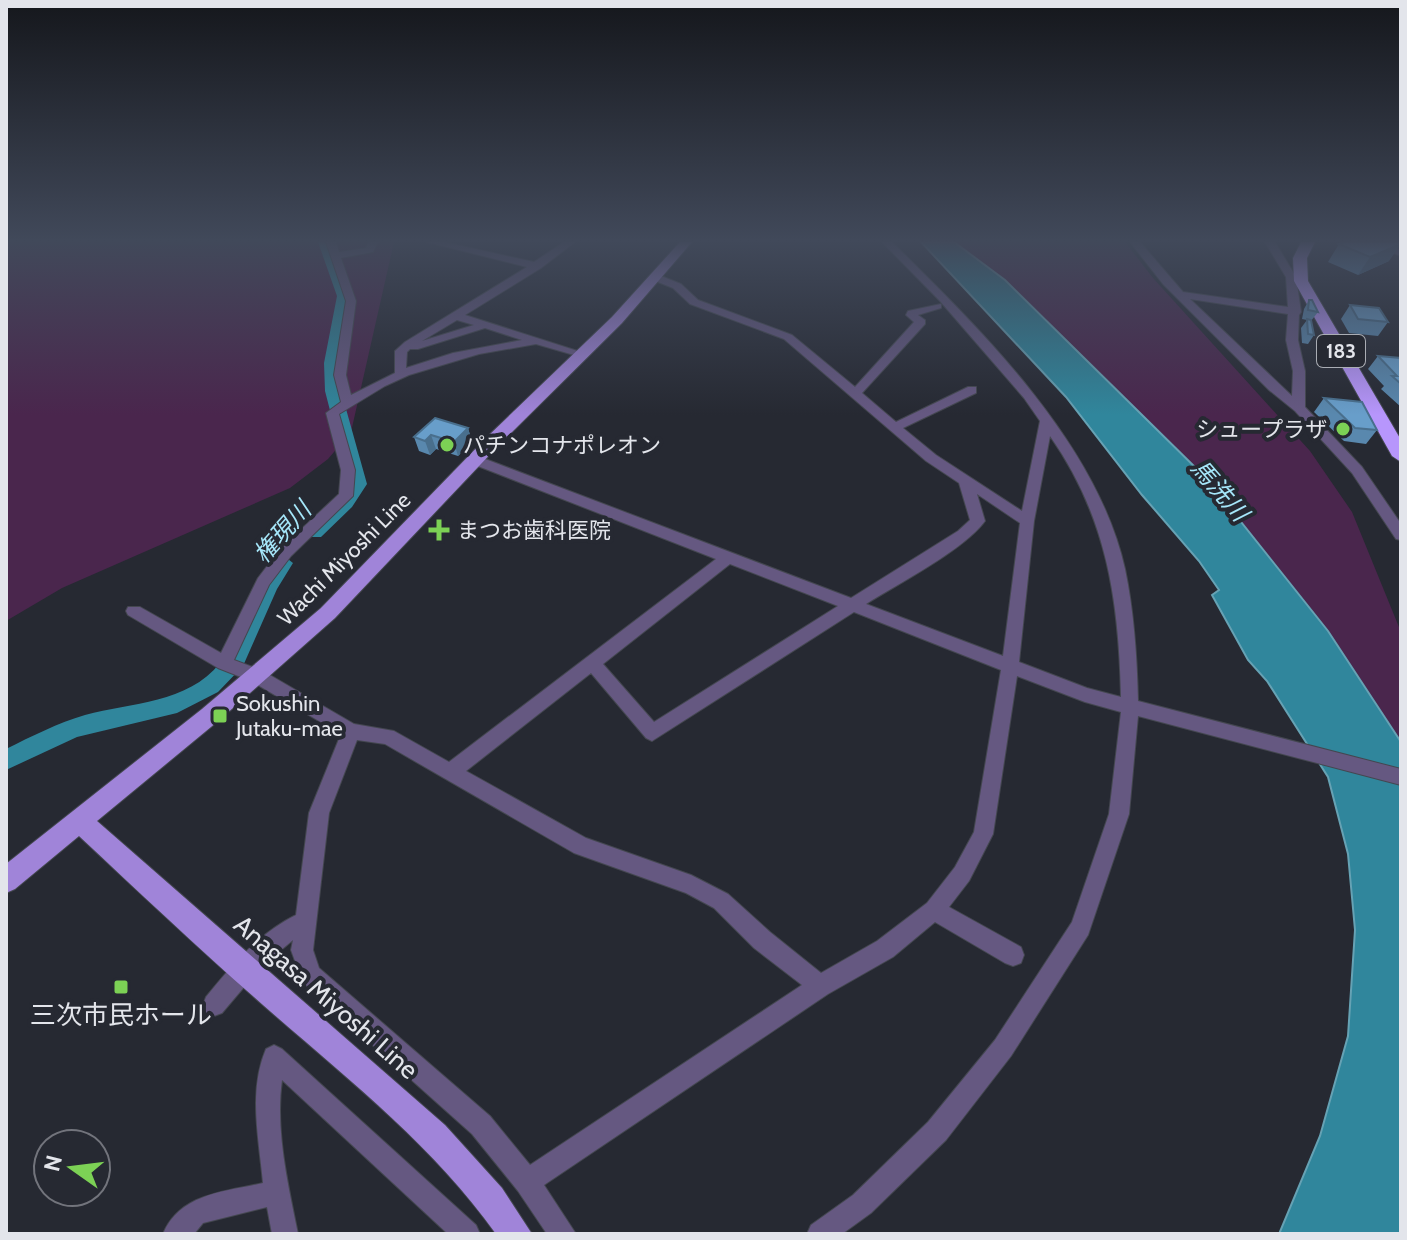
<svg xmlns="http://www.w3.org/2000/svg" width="1407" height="1240" viewBox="0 0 1407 1240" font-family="Cabin,'Noto Sans JP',sans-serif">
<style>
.green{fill:#4a264d}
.water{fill:#30869c;stroke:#66a2b4;stroke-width:2}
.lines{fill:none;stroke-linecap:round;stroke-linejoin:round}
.river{fill:#30869c;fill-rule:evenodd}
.minor-casing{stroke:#444750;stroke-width:2}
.major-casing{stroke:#444750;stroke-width:2}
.highway-casing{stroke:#444750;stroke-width:2}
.minor{fill:#655881;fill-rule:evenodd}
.major{fill:#a084d9;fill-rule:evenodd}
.highway{fill:#b796fc;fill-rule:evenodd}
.wall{fill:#5988ae}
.shaded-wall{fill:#496f8d}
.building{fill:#689eca;stroke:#496f8d;stroke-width:2}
.poi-dot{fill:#7cd155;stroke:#262932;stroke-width:3}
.labels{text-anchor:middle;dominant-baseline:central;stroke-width:8;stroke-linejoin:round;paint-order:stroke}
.shield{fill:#262932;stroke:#aaadb4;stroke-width:2}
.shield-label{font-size:20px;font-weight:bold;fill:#e3e5eb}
.poi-label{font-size:22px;fill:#e3e5eb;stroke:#262932;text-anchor:start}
.street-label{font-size:22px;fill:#e3e5eb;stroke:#262932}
.water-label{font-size:24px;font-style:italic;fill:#a6e7fa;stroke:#262932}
.near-street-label{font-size:26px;fill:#e3e5eb;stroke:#262932}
.near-poi-label{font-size:26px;fill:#e3e5eb;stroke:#262932}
</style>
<rect width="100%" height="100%" fill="#262932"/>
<g class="green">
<polygon points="6,242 394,242 351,432 328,459 290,488 62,588 6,621"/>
<polygon points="954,242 1125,242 1153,278 1310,451 1352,512 1401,632 1401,742 1328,631 1206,478 1005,280"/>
</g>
<polygon class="water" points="921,242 954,242 1005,280 1206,478 1328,631 1401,742 1401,1234 1279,1234 1320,1136 1348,1036 1355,930 1348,854 1328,777 1267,681 1248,660 1212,595 1219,590 1199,561 1142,495 1066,397"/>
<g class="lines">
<g class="river">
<polygon points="318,242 330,242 351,296 338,363 341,391 367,484 352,507 321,537 309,537 306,532 309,527 340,499 349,484 325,391 324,363 337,296"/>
<path d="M284,556L293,563L277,589L243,666L218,692L177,713L77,737L6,770V749C32,736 58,723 85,715C132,702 187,704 220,663C243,637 252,601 268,571L277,558Z"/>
</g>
<g class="minor-casing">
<g id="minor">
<path d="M326,242H336L339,252L366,248L368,242H378L373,252L341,258L356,301L346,375L351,395L395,373V351L405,342L527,267L427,242H444L534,262L564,242H575L541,268L465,315L587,354L581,357L536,344L479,354L409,375L385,386L339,414L355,470L353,496L291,556L269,585L234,660L263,671L354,724L394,731L449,762L716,559L470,463V457H480L851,598L958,531L970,520L959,483L926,461L784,339L690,304L673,288L653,280V276H661L681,284L698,300L792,335L855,387L914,322L906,315L908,311L941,304V308L918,315L925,320V324L862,393L896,422L968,387H976V393L903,428L936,455L1022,511L1040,421L1024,398L940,301L882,242H892C981,330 1097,443 1125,569C1134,612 1137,657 1138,701L1401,769V785L1138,716L1129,814L1088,935L1011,1056L946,1140L871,1213L842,1234H807L811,1225L853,1195L928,1122L995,1040L1072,922L1109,814L1121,712L1085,702L1017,676L993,834L969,881L949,907L1021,947L1024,955L1021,963L1013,966L1005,963L935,922L893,957L828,994L544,1185L576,1234H547L518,1191L472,1134L303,983L291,950L293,940L262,966L222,1013L214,1016L206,1013L203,1005L206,997C232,965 258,934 296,915L309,813L341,734L251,681L218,668L128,615L126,611L128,607H140L221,653L258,578L281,548L339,494L341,470L326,413L341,402L334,375L346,301ZM457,320L474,325L422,341ZM485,328L522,340L453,353L406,368L407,352L410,349H418ZM1050,436C1107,517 1119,601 1121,697L1087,688L1019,662L1034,521ZM977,494L1020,523L1003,656L866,604C898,584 965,549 985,521ZM730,564L838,606L654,722L603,664ZM854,612L1001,670L974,832L955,867L927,903L877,941L821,973L770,932L728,894L691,875L586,838L466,771L591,673L646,738L652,741ZM357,740L385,744L574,853L686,893L714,908L754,948L802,985L530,1165L490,1116L319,968L313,950L329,813Z"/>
<path d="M1130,242H1140L1183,292L1288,307L1286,277L1265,242H1275L1296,277L1301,312L1299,315L1298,340L1305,371V407L1362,467L1401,524V540L1396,539L1352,473L1295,411L1269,390L1163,284ZM1190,299L1288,314L1286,340L1293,371L1292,396Z"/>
<polygon points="1365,242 1379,242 1401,250 1401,256"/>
<path d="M274,1045L282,1049L476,1225L480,1234H448L282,1080C275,1130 288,1185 298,1234H272L267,1207L203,1223L194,1234H163C180,1193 225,1192 263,1183C259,1139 248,1091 266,1049Z"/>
</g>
</g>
<g class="major-casing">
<path id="major" d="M680,242H692L622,323L498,446L335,618L217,722L97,821L445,1125L502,1188L532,1234H496C432,1144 345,1077 263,1005C200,950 140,893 79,836L15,889L6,893V864L202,709L321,608L486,438L612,317Z"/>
</g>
<g class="highway-casing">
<polygon id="highway" points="1301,242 1315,242 1307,258 1308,281 1401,440 1401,462 1392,456 1294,281 1293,258"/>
</g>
<use href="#minor" class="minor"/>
<use href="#major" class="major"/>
<use href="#highway" class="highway"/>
</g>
<g class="wall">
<polygon points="1339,244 1389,261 1358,275 1328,262"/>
<polygon points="1309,300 1318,312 1311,321 1314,335 1308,344 1302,343 1301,328 1307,320 1302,319 1304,309"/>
<polygon points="1350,305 1388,322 1378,336 1349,333 1341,319"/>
<polygon points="1378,356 1401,358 1401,407 1381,389 1384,386 1368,369"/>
<polygon points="1324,398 1377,430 1366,444 1344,441 1314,412"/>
<polygon points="468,428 472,442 458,456 436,449 430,455 419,451 414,437"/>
</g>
<g class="shaded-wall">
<polygon points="1401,244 1389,261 1358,275 1370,257"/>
<polygon points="468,428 472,442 458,456 454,442"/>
<polygon points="431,435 436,449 430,455 425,441"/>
</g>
<g class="building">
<polygon points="1345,242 1396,242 1401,244 1370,257 1339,244"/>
<polygon points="1309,300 1312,300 1318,312 1308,310"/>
<polygon points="1350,305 1379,308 1388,322 1358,319"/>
<polygon points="1307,319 1311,320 1314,335 1308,334"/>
<polygon points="1378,356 1401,358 1401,384 1392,376 1397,376"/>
<polygon points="1324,398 1362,402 1377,430 1355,428"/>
<polygon points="435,418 468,428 454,442 431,435 425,441 414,437"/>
</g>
<linearGradient id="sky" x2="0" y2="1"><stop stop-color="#15171c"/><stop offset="0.58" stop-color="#41495a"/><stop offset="1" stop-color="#41495a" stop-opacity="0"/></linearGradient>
<rect width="1407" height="415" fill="url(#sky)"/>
<g class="poi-dot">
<circle cx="1343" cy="429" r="8"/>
<circle cx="447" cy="445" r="8"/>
<path d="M435 518h8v8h8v8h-8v8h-8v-8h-8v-8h8z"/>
<rect x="212" y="708" width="16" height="16" rx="4"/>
<rect x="113" y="979" width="16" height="16" rx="4"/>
</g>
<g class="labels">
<rect class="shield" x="1317" y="335" width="48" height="32" rx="6"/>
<g class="shield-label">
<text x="1341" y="351">183</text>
</g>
<g class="poi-label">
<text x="1327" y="429" text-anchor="end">シュープラザ</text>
<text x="463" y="445">パチンコナポレオン</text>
<text x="457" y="530">まつお歯科医院</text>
<text x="236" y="703">Sokushin<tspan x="236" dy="25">Jutaku-mae</tspan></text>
</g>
<g class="street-label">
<text transform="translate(344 559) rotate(-45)">Wachi Miyoshi Line</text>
</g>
<g class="water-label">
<text transform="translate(1220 490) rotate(49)">馬洗川</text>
<text transform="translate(282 532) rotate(-48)">権現川</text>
</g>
<g class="near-street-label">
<text transform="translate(326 997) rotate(41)">Anagasa Miyoshi Line</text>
</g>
<g class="near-poi-label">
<text x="121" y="1015">三次市民ホール</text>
</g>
</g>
<rect width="1407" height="1240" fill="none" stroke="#e3e5eb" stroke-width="16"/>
<g transform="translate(72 1168) rotate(284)"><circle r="38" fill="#262932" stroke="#72747c" stroke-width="2"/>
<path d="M0-6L14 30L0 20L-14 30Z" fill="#7cd155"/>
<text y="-12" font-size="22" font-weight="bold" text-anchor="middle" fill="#e3e5eb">N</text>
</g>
</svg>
